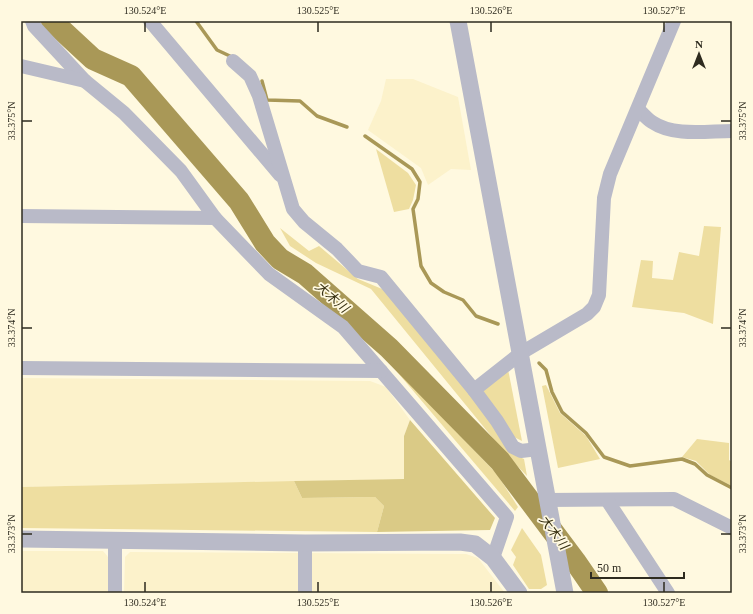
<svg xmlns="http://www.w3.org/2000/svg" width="753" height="614" viewBox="0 0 753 614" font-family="'Times New Roman','Noto Sans JP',serif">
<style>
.built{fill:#fcf2cb}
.green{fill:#eedea0}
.forest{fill:#daca86}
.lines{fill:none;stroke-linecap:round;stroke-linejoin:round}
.stream{stroke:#a99857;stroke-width:3.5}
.river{stroke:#a99857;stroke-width:22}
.minor{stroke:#b9bac8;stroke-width:14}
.tertiary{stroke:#b9bac8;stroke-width:17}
.ticks{fill:none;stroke:#2e2b1f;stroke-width:1.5}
.labels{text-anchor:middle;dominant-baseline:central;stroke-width:3.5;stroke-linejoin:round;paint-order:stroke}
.water-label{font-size:13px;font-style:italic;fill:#393214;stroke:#fff9e0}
.neatline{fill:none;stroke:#2e2b1f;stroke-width:1.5}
.ticks-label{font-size:10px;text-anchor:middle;fill:#2e2b1f}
</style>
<rect width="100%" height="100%" fill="#fff9e0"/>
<g class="built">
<polygon points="386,79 413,79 458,97 471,170 451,169 428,185 421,168 368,130 381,101"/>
<polygon points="21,378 370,381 386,387 410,420 404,436 404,479 21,487"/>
<polygon points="21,551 103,551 108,557 108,593 21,593"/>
<polygon points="130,552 466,554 478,558 505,593 124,593 125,557"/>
</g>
<g class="green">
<polygon points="376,149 408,173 416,185 413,200 409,209 394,212"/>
<polygon points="704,226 721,227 713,324 684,313 632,307 641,260 653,261 652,278 673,280 679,252 699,256"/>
<polygon points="280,228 309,251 319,246 358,279 387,291 492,422 511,453 524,459 527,476 505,453 371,289 316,263 290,246"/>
<polygon points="387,360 497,474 518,507 515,511"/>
<polygon points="508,369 522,441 514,437 480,392"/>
<polygon points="546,385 560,413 586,436 600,459 558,468 542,386"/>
<polygon points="697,439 729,443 729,460 732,462 732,486 710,475 696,461 682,457"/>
<polygon points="294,481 302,498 375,497 384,506 377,532 21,528 21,487"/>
<polygon points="522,528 541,555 547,585 541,589 529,589 513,565 516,557 511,550"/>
</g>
<polygon class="forest" points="410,420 495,518 490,530 377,532 384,506 375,497 302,498 294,481 404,479 404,436"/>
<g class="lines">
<g class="stream">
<polyline points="196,21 217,50 232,57"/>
<polyline points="262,81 267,100 300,101 317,116 347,127"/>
<polyline points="365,136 412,169 420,182 418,199 413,209 421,266 431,283 444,292 463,300 476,316 498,324"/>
<polyline points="539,363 546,370 552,392 562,412 586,433 604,457 630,466 682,459 695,464 707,475 732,488"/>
</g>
<polyline class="river" points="52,21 93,59 131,76 239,201 265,243 280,259 305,274 389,348 500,461 575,561 597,593"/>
<g class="minor">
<polyline points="32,21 34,26 85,81 124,113 181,171 215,218 269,274 343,327 507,517 493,558"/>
<polyline points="150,21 280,175"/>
<polyline points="233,61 250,76 259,96 293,209 304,222 337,249 358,271 381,277 474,390"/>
<polyline points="21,66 85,81"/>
<path d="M638,109C642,113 647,119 652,122C674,137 707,131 732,131"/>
<polyline points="21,216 215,218"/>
<polyline points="21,368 381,371"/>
<polyline points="538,449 521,451 513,447 497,421 474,390 521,353 587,314 594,307 599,295 604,198 610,174 674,21"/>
<polyline points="547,500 674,499 732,528"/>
<polyline points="607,500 668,593"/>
<polyline points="305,543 305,593"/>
<polyline points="115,593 115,539"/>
</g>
<g class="tertiary">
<polyline points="458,21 565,593"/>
<polyline points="21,539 305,543 460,542 475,544 493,558 519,593"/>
</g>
</g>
<path class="ticks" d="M145,22V32M318,22V32M491,22V32M664,22V32M22,121H32M721,121H731M22,328H32M721,328H731M22,534H32M721,534H731M145,582V592M318,582V592M491,582V592M664,582V592"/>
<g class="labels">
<g class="water-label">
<text transform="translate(332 297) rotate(41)">大木川</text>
<text transform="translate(554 532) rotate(53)">大木川</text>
</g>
</g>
<rect width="753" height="614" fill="none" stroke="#fff9e0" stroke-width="44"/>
<g transform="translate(699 54)" stroke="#fff9e0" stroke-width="3" paint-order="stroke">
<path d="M0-3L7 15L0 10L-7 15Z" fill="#2e2b1f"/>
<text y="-6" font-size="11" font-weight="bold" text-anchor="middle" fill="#2e2b1f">N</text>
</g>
<path d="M591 572v6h93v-6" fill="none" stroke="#2e2b1f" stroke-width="2"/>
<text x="597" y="572" font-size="12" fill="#2e2b1f" stroke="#fff9e0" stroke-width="3" paint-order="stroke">50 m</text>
<rect x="22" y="22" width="709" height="570" class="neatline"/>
<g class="ticks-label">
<text x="145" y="14">130.524°E</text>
<text x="318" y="14">130.525°E</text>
<text x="491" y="14">130.526°E</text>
<text x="664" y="14">130.527°E</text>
<text transform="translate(11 121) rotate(-90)" y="4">33.375°N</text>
<text transform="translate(742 121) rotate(-90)" y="4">33.375°N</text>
<text transform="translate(11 328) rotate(-90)" y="4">33.374°N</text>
<text transform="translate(742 328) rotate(-90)" y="4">33.374°N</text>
<text transform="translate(11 534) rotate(-90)" y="4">33.373°N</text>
<text transform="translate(742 534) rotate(-90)" y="4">33.373°N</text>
<text x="145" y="606">130.524°E</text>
<text x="318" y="606">130.525°E</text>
<text x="491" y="606">130.526°E</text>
<text x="664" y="606">130.527°E</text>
</g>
</svg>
